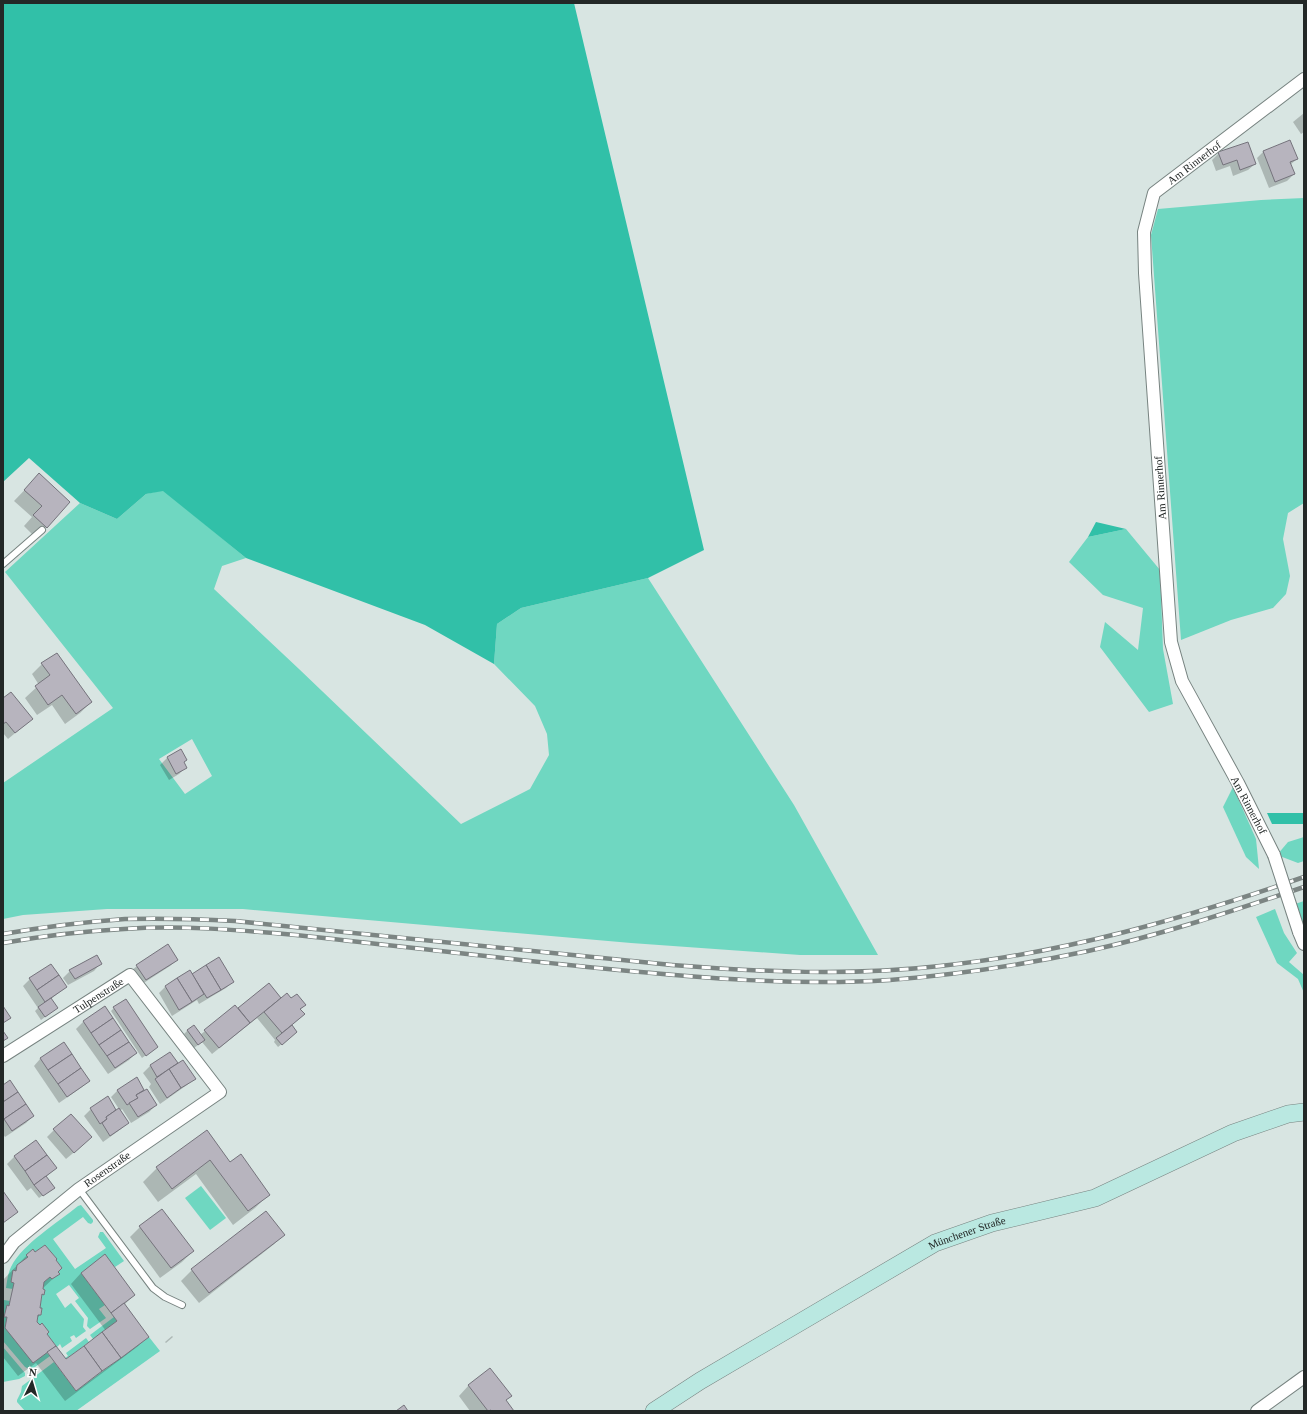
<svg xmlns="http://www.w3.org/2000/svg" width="1307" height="1414" viewBox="0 0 1307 1414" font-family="'Times New Roman',serif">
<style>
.green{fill:#6fd7c1;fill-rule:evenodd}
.forest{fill:#31c0a8}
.shadow{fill:#0003}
.building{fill:#b7b4be;stroke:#75737c}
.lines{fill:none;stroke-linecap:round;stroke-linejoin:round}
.lane-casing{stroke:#778380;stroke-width:8}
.street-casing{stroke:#778380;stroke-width:14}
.secondary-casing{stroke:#778380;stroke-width:18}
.lane{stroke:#fff;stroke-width:6}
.street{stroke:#fff;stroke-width:12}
.secondary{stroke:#bae8e1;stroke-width:17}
.rail-casing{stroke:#7c8583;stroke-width:4.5}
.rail{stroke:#fff;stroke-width:3;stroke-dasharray:9;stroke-linecap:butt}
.street-bridge-casing{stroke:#778380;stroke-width:14;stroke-linecap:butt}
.street-bridge{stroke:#fff;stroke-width:12}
.labels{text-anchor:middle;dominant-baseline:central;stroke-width:3;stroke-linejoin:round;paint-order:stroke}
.street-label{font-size:11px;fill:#232827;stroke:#fff}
</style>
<rect width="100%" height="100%" fill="#d8e5e2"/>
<g class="green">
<polygon points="1304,198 1304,503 1288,513 1283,539 1290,576 1286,594 1273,608 1231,620 1181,640 1151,235 1158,209 1261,200"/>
<path d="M163,490L246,558L222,566L214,589L299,669L461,824L530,789L549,755L547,734L535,706L494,664L497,624L521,608L648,578L794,805L878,955H800L631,943L243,909H107L23,915L3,919V783L113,708L5,572L80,503L117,519L146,494ZM192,739L212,776L185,794L159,759Z"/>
<polygon points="1126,529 1160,570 1163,649 1173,704 1149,712 1100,647 1105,622 1138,650 1143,608 1103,595 1069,562 1088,537"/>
<polygon points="1233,787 1256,839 1259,869 1246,857 1223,807"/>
<polygon points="1304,837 1304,861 1298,863 1277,855 1288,842"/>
<polygon points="1304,901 1304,934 1295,904"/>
<polygon points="1275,909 1284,933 1297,953 1289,962 1304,975 1304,993 1298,979 1277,963 1256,917"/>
<polygon points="201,1186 226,1218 210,1230 185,1198"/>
<path d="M81,1205L93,1220V1222L91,1224L88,1223L83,1217L53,1239L75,1269L106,1248L98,1237L100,1232H103L124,1261L115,1267L105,1255L81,1273L105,1305L99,1309L106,1318L90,1329L87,1326L88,1318L75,1301L79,1298L69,1285L56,1294L65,1308L71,1303L84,1319L83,1327L86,1331L76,1338L74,1335L70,1337L72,1341L62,1348L60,1344L57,1347L47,1334L42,1324L40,1325L37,1322L38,1315H41L42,1309L40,1308L42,1294H44L45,1290L43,1289L44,1282L50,1277L52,1279L59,1274L58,1272L62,1268L56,1260L57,1259L45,1245L35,1252L33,1250L26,1255L28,1257L17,1265L16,1271H13L11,1282L14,1283L13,1289L6,1288C7,1281 8,1273 11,1267C22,1244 59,1222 78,1206Z"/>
<polygon points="4,1300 10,1301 9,1306 7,1306 5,1317 7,1317 50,1356 31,1370 25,1367 3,1341 3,1308"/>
<polygon points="114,1317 117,1321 93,1339 90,1335"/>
<polygon points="149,1337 160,1351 76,1411 25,1411 17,1402 17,1400 21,1392 22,1386 54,1362 76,1391"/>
<polygon points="86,1338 89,1342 66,1359 65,1358 68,1356 66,1353"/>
<polygon points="3,1347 25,1373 25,1376 19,1379 3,1382"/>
</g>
<g class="forest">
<polygon points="3,3 574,3 704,550 648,578 521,608 497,624 494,664 425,625 246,558 163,491 146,494 117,519 80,503 29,458 3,482"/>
<polygon points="1096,522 1126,529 1088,537"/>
<polygon points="1267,813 1304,813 1304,824 1272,824"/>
</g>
<g class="shadow">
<polygon points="1304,113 1304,132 1301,134 1293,122"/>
<polygon points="1264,151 1297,159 1290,165 1294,174 1287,181 1269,188 1257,158"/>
<polygon points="1219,153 1255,164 1248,170 1233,176 1230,166 1216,171 1212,160"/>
<polygon points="39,475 46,527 36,538 24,526 32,517 14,501"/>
<polygon points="42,664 91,702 80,713 65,724 52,705 37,715 25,698 39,685 32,674"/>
<polygon points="3,699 32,719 8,739 3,733"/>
<polygon points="180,751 183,763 186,767 179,774 169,780 160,765 167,758"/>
<polygon points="177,960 170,966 139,986 130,972 137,966"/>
<polygon points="100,964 94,971 68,985 63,978 70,971"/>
<polygon points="191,975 233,981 226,988 199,1004 197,1000 172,1016 159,993 165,987"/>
<polygon points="30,979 66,987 51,999 57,1008 41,1020 35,1011 38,1008 23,986"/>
<polygon points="269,984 281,999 291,1000 305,1005 300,1010 304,1014 291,1026 293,1035 278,1047 274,1042 275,1040 257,1018 212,1054 202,1042 194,1048 184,1034 187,1031 194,1026 200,1035 205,1031 238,1009"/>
<polygon points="104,1008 136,1053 129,1060 108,1074 76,1029 83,1022"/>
<polygon points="114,1008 157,1047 142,1058 111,1011"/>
<polygon points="63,1043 89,1081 82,1087 59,1103 34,1066 40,1059"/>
<polygon points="170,1053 178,1065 194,1079 187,1085 160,1104 149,1087 151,1084 143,1073 150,1066"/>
<polygon points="136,1079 144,1091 156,1105 149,1112 131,1123 122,1109 120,1111 127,1123 121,1129 103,1142 84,1116 91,1109 107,1098 116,1112 119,1109 111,1097 118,1090"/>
<polygon points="3,1086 33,1116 26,1123 5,1137 3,1134"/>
<polygon points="54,1130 84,1144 66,1159 47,1137"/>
<polygon points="207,1132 230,1163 269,1194 255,1208 233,1225 196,1174 158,1202 143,1182 157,1168"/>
<polygon points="36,1141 56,1168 46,1177 50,1190 39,1198 31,1188 27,1191 7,1164 14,1157"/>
<polygon points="266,1213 284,1235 273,1245 199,1303 181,1281 192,1270"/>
<polygon points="140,1227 193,1251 182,1262 160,1278 130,1237"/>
<polygon points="27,1255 58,1274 41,1290 43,1294 40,1297 40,1315 37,1318 36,1322 66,1360 106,1331 71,1284 81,1273 134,1295 124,1305 148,1337 137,1347 65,1401 36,1363 18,1376 3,1357 3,1280"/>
<polygon points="172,1336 173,1337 166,1343 165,1342"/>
<polygon points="469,1385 510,1396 505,1401 513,1411 470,1411 459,1396"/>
</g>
<g class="building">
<polygon points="1290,140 1298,159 1290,162 1295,174 1275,182 1263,151"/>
<polygon points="1248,142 1256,164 1240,170 1237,160 1223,165 1218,152"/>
<polygon points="39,473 70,502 47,528 33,515 42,506 24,490"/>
<polygon points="57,653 92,702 76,714 62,695 48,705 35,686 50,675 41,663"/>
<polygon points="11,692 33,719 15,733 6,722 3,724 3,698"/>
<polygon points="181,749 187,760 184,762 187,768 176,774 167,757"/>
<polygon points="168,944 178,960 146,980 136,965"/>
<polygon points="97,955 102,964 75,979 69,970"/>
<polygon points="219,957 234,982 221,990 206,965"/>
<polygon points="51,964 59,975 37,990 29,978"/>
<polygon points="206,965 221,990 207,998 192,974"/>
<polygon points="190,970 204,994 192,1002 177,978"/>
<polygon points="59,975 67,987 45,1002 37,990"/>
<polygon points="177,978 192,1002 179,1010 165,986"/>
<polygon points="269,983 281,998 250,1023 238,1008"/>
<polygon points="287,993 291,998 297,994 306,1005 300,1009 305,1014 282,1033 264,1012"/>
<polygon points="51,998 58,1008 45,1017 38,1007"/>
<polygon points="126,999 158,1047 146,1056 113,1007"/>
<polygon points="235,1005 250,1023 219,1048 204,1030"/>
<polygon points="3,1006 11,1018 3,1023"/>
<polygon points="105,1006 113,1018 91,1033 83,1021"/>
<polygon points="113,1018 121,1030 99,1045 91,1033"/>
<polygon points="194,1025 205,1040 198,1045 187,1030"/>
<polygon points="292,1025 297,1032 282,1045 276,1038"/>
<polygon points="121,1030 129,1042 107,1056 99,1045"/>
<polygon points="3,1031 8,1038 3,1041"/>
<polygon points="64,1042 72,1054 48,1070 40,1058"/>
<polygon points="129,1042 137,1053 115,1068 107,1056"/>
<polygon points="170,1052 178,1063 157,1077 150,1065"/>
<polygon points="72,1054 81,1068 58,1084 48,1070"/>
<polygon points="183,1060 196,1079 181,1088 169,1069"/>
<polygon points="81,1068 90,1081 67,1097 58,1084"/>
<polygon points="169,1069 181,1088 167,1098 155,1079"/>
<polygon points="137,1077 144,1090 136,1095 138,1098 127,1105 117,1090"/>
<polygon points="10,1080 18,1092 3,1102 3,1085"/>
<polygon points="147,1089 157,1105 138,1117 129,1103 138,1098 136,1095"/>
<polygon points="18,1092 26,1104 4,1119 3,1117 3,1102"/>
<polygon points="108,1096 116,1110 106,1117 107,1119 100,1124 90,1108"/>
<polygon points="26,1104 34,1116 12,1131 4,1119"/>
<polygon points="119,1108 129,1123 110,1136 102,1123 107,1119 106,1117"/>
<polygon points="71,1114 92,1137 74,1153 53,1129"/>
<polygon points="207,1130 230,1162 241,1154 270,1195 248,1211 210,1160 172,1189 156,1167"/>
<polygon points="36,1140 47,1155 25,1171 14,1156"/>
<polygon points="47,1155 57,1168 34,1185 25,1171"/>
<polygon points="46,1176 55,1188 43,1196 34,1185"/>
<polygon points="3,1191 18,1212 3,1223"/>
<polygon points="162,1209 194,1251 171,1268 139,1226"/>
<polygon points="266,1211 285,1235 209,1293 191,1269"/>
<polygon points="45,1245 57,1259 56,1260 62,1268 58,1272 60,1274 52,1279 50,1277 44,1282 43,1289 45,1290 44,1295 42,1294 40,1308 42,1308 41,1315 38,1315 37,1322 40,1325 42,1323 49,1332 47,1334 56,1346 33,1363 5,1328 7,1317 4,1317 7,1305 9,1306 10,1301 14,1283 11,1282 13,1270 16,1271 17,1265 28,1257 26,1255 33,1249 35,1252"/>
<polygon points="105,1254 135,1295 111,1313 81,1273"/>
<polygon points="124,1303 149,1337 121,1358 102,1332 117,1321 111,1313"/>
<polygon points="102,1332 121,1358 102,1371 84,1346"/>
<polygon points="56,1346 66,1359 84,1346 102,1371 76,1391 47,1352"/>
<polygon points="490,1368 512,1396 506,1400 514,1411 492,1411 491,1410 488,1411 468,1385"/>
<polygon points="404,1405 408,1411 396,1411"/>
</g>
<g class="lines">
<g class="lane-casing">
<g id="lane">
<polyline points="3,564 42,530"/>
<polyline points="79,1189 153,1288 165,1297 182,1305"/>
</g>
</g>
<g class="street-casing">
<g id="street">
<path id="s1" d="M1274,855L1238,783L1182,681L1171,642L1145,273L1144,232L1154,193L1304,79"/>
<polyline points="1299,932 1304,944"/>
<path id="s2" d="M3,1056L130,975L220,1092L79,1189L14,1242L3,1257"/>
<polyline points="1257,1411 1304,1377"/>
</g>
</g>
<g class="secondary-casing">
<g id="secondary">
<path id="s3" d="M654,1411L700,1381L935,1243L992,1223L1095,1198L1233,1133L1288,1114L1304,1112"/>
</g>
</g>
<use href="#lane" class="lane"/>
<use href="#street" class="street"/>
<use href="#secondary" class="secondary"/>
<g class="rail-casing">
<g id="rail">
<path d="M3,934C43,927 84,922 125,919C162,918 198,919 235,921L672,965C761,972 851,976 940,966C1065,953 1186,918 1304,877"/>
<path d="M3,943C43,936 83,931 124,929C181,925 239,930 296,935C400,946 504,959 608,969C701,978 796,986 890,980C956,975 1022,965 1088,951C1161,935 1233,911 1304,887"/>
</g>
</g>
<use href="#rail" class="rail"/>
<g class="street-bridge-casing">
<polyline id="street-bridge" points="1274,855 1299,932"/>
</g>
<use href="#street-bridge" class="street-bridge"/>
</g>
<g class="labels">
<g class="street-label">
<text stroke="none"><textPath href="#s1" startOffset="739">Am Rinnerhof</textPath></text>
<text transform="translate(1160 488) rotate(-94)">Am Rinnerhof</text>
<text transform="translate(1249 805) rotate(62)">Am Rinnerhof</text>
<text stroke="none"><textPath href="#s2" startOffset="113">Tulpenstraße</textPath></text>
<text transform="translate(107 1169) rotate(-35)">Rosenstraße</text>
<text stroke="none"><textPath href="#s3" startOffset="361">Münchener Straße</textPath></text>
</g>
</g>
<rect width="1307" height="1414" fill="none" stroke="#232827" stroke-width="8"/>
<g transform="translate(32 1382) rotate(5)" stroke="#ffffff" stroke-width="3" paint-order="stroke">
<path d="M0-3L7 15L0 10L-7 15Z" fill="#232827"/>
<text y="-6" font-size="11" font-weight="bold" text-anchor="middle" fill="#232827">N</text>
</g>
</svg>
